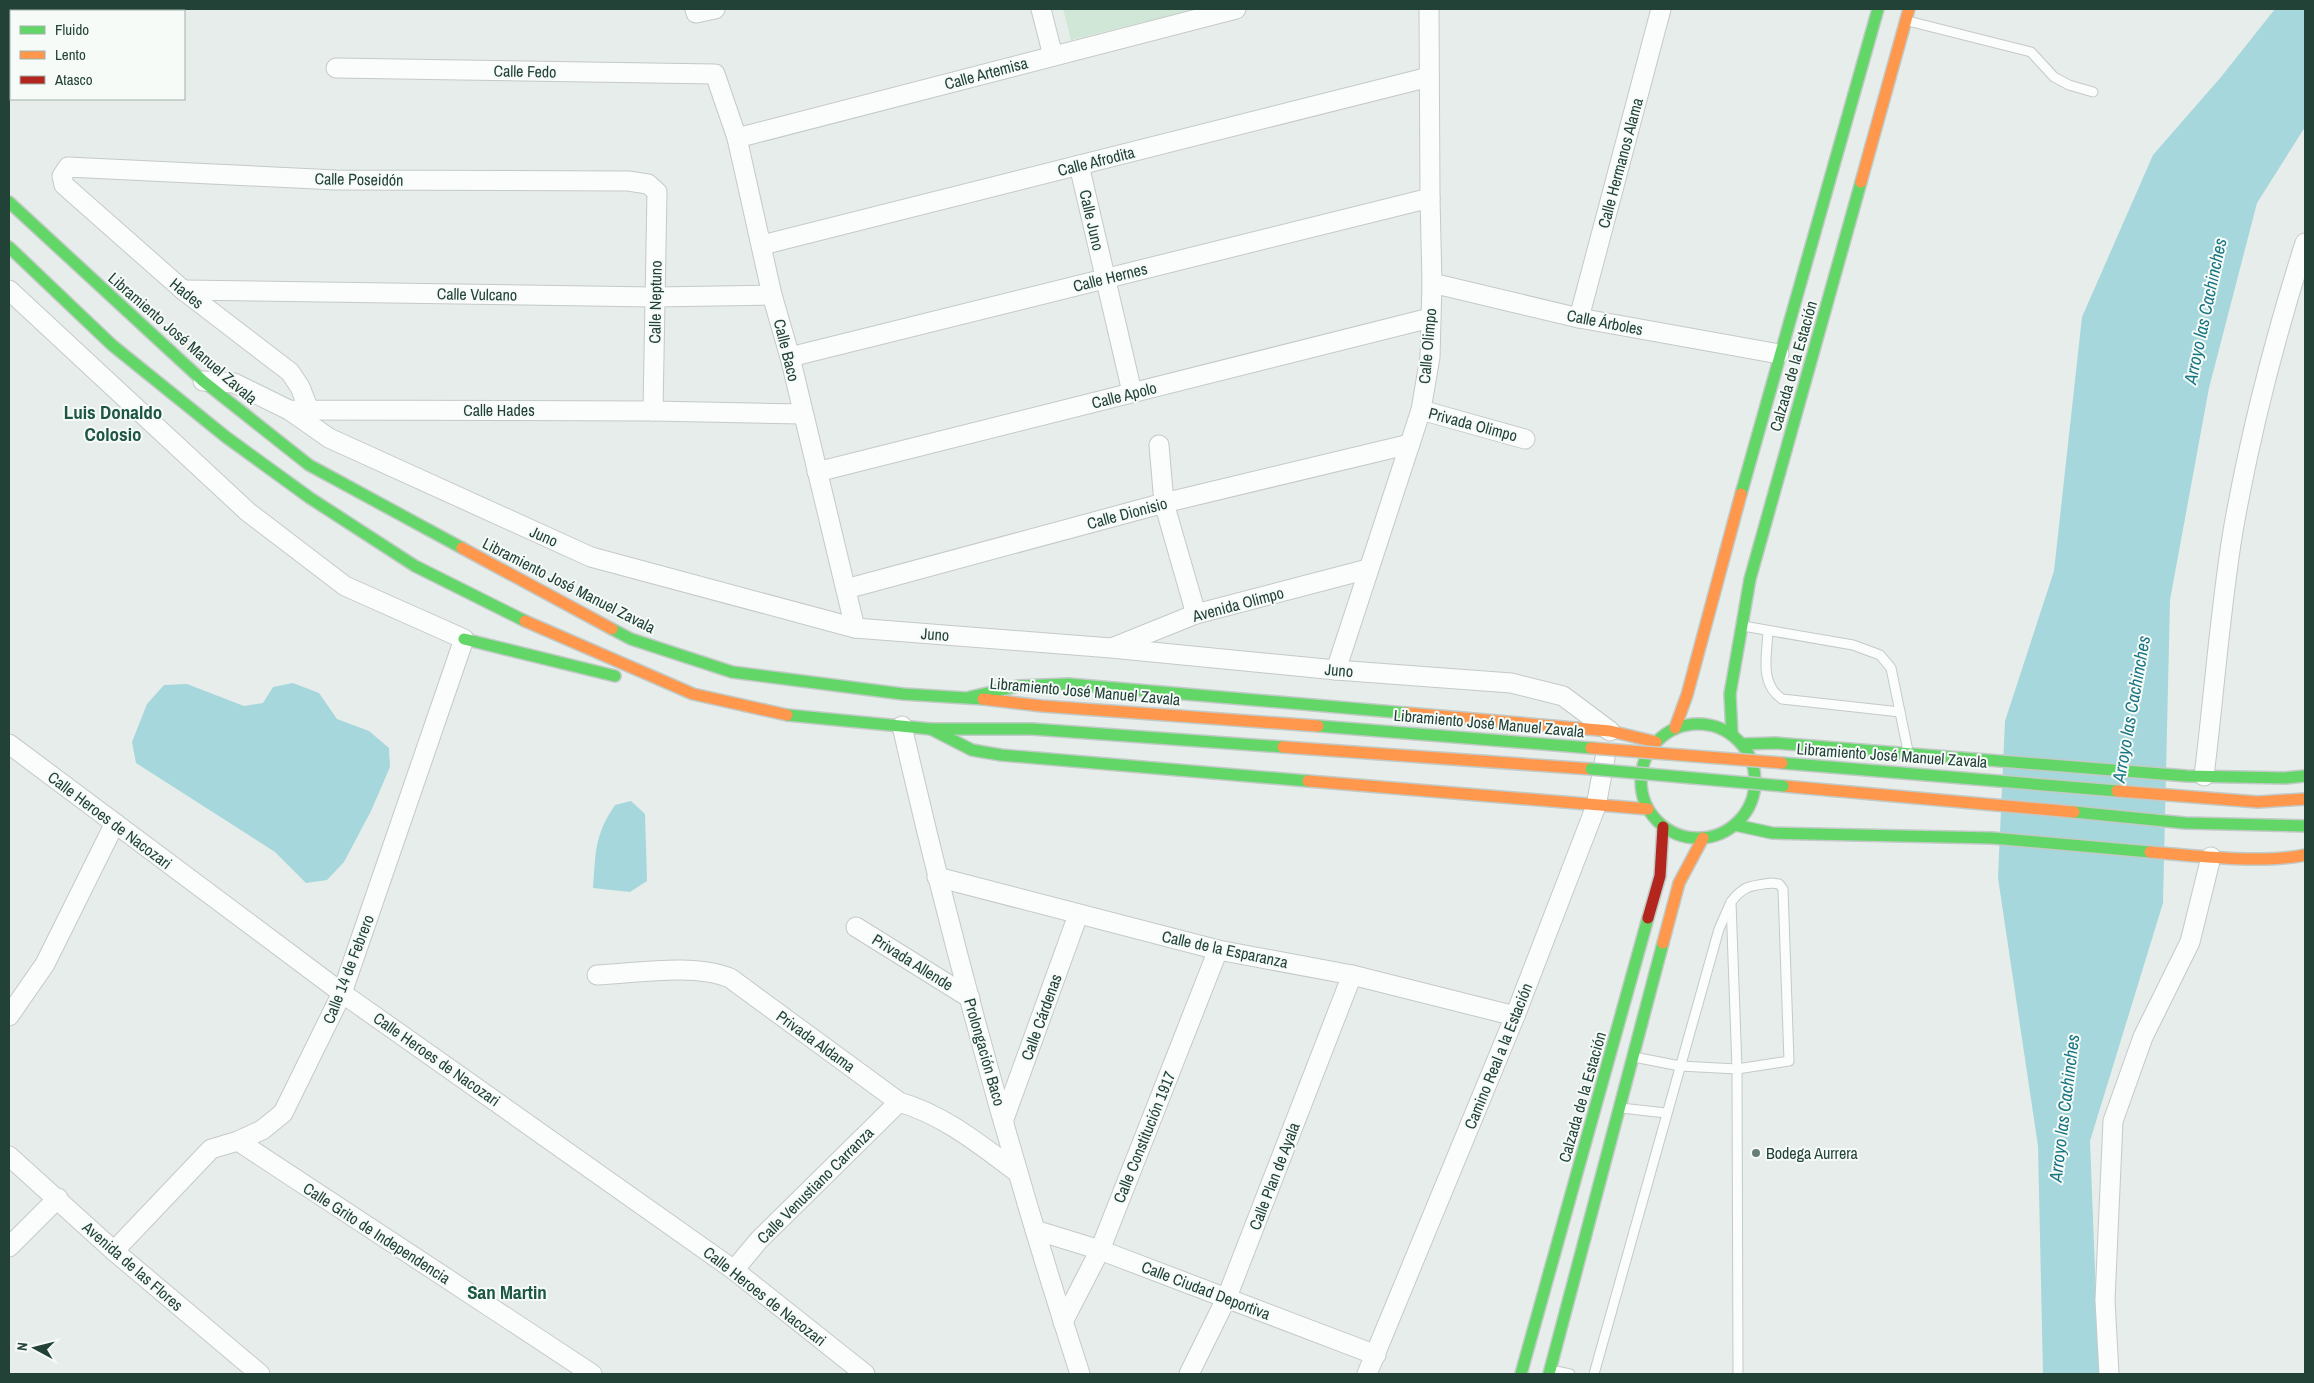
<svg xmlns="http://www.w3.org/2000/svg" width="2314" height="1383" viewBox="0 0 2314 1383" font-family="'Archivo Narrow',sans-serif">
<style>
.green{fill:#d0e6d6}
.water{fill:#a6d7dc}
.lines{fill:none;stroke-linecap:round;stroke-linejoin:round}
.lane-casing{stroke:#c4cac7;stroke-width:11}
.street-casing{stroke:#c4cac7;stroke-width:21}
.fast-casing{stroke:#c2cac7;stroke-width:14}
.slow-casing{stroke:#c2cac7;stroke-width:14}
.jam-casing{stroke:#c2cac7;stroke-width:14}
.lane{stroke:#fbfcfc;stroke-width:9}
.street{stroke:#fbfcfc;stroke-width:19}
.fast{stroke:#63d668;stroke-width:11}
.slow{stroke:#ff974d;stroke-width:11}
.jam{stroke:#b3261e;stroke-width:11}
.fast-bridge-casing{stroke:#c2ccc8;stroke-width:14;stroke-linecap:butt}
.slow-bridge-casing{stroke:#c2ccc8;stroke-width:14;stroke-linecap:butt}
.fast-bridge{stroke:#63d668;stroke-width:11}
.slow-bridge{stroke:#ff974d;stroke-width:11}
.poi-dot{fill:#677e76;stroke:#f6fbf8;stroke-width:2}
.labels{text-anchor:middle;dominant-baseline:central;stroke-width:4;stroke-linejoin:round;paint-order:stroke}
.street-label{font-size:16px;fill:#224238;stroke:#f6fbf8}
.poi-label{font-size:16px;fill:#224238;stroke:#f6fbf8;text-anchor:start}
.water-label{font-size:18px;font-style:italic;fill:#187582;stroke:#f6fbf8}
.quarter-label{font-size:19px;font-weight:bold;fill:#1d5645;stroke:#f6fbf8}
</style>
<rect width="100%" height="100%" fill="#e7edea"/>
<polygon class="green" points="1063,9 1196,9 1071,40"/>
<g class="water">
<polygon points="2275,9 2305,9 2305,127 2257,203 2209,388 2170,600 2163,903 2090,1141 2099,1374 2043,1374 2038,1146 1998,878 2005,721 2054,571 2082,317 2153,155 2221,77"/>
<polygon points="293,683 319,693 337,719 369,731 389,748 390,767 371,811 344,862 327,880 306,883 275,852 136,763 132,742 147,704 164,685 187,684 244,706 263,703 273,687"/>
<path d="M631,801L645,814L647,881L630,892L593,888C596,852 594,836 615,805Z"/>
</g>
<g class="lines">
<g class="lane-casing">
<g id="lane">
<polyline points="1908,21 2031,52 2054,77 2069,85 2093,92"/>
<polyline points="1743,626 1853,645 1880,655 1891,668 1908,751"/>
<path d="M1768,631C1767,655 1759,683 1782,699L1900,712"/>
<path d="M1771,883L1779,884L1783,889L1789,1061L1737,1069L1731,902C1744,885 1751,886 1771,883Z"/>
<polyline points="1634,1057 1680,1066 1737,1069 1738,1374"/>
<polyline points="1621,1108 1666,1113"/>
<polyline points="1551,1370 1570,1374"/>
<polyline points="1594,1374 1719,929 1731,902"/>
</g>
</g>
<g class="street-casing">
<g id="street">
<polyline points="695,9 696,13 715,9"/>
<polyline points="1041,9 1053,56"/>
<polyline points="336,68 715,74 737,138 772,295 790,357 855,628"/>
<polyline points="737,138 1236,9"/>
<polyline points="1079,165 1132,392"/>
<polyline points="762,245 1429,77"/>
<polyline points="1432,283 1579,318 1779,354"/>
<polyline points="9,290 248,512 345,586 464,639 342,993 283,1113 262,1130 238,1141 211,1149 114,1251"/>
<polyline points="183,290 654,297 772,295"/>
<polyline points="1579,318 1661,9"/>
<polyline points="790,357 1430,198"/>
<polyline points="203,381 234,383 289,410 653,411 802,414"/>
<polyline points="289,410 329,438 591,557 855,628 1111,648 1336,670 1511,683 1563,696 1610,731"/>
<polyline points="309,410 300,387 290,372 183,290 64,185 62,176 68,167 336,180 628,181 648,184 657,192 653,411"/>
<polyline points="1421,410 1525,439"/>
<polyline points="1159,445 1164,503 1196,614"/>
<polyline points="817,472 1430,318"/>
<polyline points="846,589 1164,503 1410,444"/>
<polyline points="1114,647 1196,614 1368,569"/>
<polyline points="1336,670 1421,410 1430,357 1432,283 1430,198 1429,9"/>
<path d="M902,726C952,945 1011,1161 1080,1374"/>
<polyline points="9,744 342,993 734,1270 865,1374"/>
<path d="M2204,776C2214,696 2220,610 2233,531C2250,434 2275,337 2305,243"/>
<polyline points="937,877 1218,950 1352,975 1515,1016"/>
<polyline points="856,927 970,998"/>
<path d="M597,975C636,973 696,963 730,978L899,1102C944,1115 979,1144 1017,1172"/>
<polyline points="9,1016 45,964 115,823"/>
<polyline points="1004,1119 1078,915"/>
<polyline points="238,1141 592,1374"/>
<polyline points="9,1156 114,1251 260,1374"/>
<polyline points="1035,1230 1100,1250 1376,1355"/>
<polyline points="9,1247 58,1198"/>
<polyline points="734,1270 759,1240 899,1102"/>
<polyline points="1063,1322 1100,1250 1218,950"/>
<polyline points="1189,1374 1227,1297 1352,975"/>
<polyline points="1367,1374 1515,1016 1596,806 1605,758"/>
<polyline points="2109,1374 2105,1300 2113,1121 2143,1037 2190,942 2211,857"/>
</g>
</g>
<g class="fast-casing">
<g id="fast">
<polyline points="9,202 203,381 309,465 462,548"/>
<polyline points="9,247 112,345 226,437 310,498 415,566 525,621"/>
<polyline points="1741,494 1878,9"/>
<polyline points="612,629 631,639 732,672 903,694 983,699"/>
<polyline points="464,639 615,676"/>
<polyline points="970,697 1018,686 1068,684 1406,713"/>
<polyline points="787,715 931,729 1032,729 1283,747"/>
<circle cx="1698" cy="781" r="57"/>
<polyline points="1318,726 1591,748"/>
<polyline points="931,729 972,750 1001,755 1308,781"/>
<polyline points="1732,735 1730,694 1750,579 1861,182"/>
<polyline points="1742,744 1776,743 2187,776 2285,778 2305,776"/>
<polyline points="1782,763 2117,791"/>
<polyline points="2074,812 2185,823 2305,826"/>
<polyline points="1735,825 1772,833 1992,838 2150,852"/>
<polyline points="1521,1374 1648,918"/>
<polyline points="1549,1374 1663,943"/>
</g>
</g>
<g class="slow-casing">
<g id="slow">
<polyline points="1861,182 1909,9"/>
<polyline points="462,548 612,629"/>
<polyline points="525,621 693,694 787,715"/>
<polyline points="983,699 1042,706 1318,726"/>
<polyline points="1406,713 1610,731 1656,742"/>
<polyline points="1675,728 1687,695 1741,494"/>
<polyline points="1283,747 1591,769"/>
<polyline points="1308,781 1648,809"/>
<polyline points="1783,786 2074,812"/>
<polyline points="2117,791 2258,802 2305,799"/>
<path d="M2150,852C2195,856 2261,864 2305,855"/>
<polyline points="1663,943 1679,883 1703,838"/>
</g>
</g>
<g class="jam-casing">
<polyline id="jam" points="1648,918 1660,876 1663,827"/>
</g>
<use href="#lane" class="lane"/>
<use href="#street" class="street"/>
<use href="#fast" class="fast"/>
<use href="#slow" class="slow"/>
<use href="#jam" class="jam"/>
<g class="fast-bridge-casing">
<polyline id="fast-bridge" points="1591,769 1783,786"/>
</g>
<g class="slow-bridge-casing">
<polyline id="slow-bridge" points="1591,748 1782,763"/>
</g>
<use href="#fast-bridge" class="fast-bridge"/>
<use href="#slow-bridge" class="slow-bridge"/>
</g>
<circle class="poi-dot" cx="1756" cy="1153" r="5"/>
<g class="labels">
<g class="street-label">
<text transform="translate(525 71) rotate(1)">Calle Fedo</text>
<text transform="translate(986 73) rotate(-15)">Calle Artemisa</text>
<text transform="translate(1096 161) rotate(-14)">Calle Afrodita</text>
<text transform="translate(1620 163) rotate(-75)">Calle Hermanos Alama</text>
<text transform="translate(359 179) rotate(1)">Calle Poseidón</text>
<text transform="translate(1092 220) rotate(77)">Calle Juno</text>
<text transform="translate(1110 277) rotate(-14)">Calle Hernes</text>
<text transform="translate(187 293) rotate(39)">Hades</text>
<text transform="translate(477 294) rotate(1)">Calle Vulcano</text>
<text transform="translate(655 302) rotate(-89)">Calle Neptuno</text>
<text transform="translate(1605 322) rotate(11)">Calle Árboles</text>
<text transform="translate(183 338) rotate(41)">Libramiento José Manuel Zavala</text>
<text transform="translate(1427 346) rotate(-85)">Calle Olimpo</text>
<text transform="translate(787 350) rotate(76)">Calle Baco</text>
<text transform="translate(1793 366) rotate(-74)">Calzada de la Estación</text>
<text transform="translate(1124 395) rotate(-14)">Calle Apolo</text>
<text x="499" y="410">Calle Hades</text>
<text transform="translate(1473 424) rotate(15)">Privada Olimpo</text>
<text transform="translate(1127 513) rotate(-15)">Calle Dionisio</text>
<text transform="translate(544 536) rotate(24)">Juno</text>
<text transform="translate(569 585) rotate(27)">Libramiento José Manuel Zavala</text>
<text transform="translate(1238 604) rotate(-15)">Avenida Olimpo</text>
<text transform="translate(935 634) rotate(4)">Juno</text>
<text transform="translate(1339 670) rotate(5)">Juno</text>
<text transform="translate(1085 691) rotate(5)">Libramiento José Manuel Zavala</text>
<text transform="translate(1489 723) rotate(5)">Libramiento José Manuel Zavala</text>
<text transform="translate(1892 755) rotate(4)">Libramiento José Manuel Zavala</text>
<text transform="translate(110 820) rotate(37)">Calle Heroes de Nacozari</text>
<text transform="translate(1225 949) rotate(12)">Calle de la Esparanza</text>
<text transform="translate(913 962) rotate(32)">Privada Allende</text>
<text transform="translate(348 969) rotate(-69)">Calle 14 de Febrero</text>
<text transform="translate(1041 1017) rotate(-70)">Calle Cárdenas</text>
<text transform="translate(816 1041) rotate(36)">Privada Aldama</text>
<text transform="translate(985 1052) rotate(74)">Prolongación Baco</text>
<text transform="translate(1498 1056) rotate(-68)">Camino Real a la Estación</text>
<text transform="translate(437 1059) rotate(35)">Calle Heroes de Nacozari</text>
<text transform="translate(1582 1097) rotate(-74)">Calzada de la Estación</text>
<text transform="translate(1144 1137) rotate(-68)">Calle Constitución 1917</text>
<text transform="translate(1274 1176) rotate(-69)">Calle Plan de Ayala</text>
<text transform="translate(815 1185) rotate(-45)">Calle Venustiano Carranza</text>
<text transform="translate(377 1233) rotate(33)">Calle Grito de Independencia</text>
<text transform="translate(133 1266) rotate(41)">Avenida de las Flores</text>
<text transform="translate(1206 1290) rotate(21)">Calle Ciudad Deportiva</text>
<text transform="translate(765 1296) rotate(38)">Calle Heroes de Nacozari</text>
</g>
<g class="poi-label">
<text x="1766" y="1153">Bodega Aurrera</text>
</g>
<g class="water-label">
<text transform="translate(2205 311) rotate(-78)">Arroyo las Cachinches</text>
<text transform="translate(2131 709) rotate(-80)">Arroyo las Cachinches</text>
<text transform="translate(2064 1108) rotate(-83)">Arroyo las Cachinches</text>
</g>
<g class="quarter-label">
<text x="113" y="412">Luis Donaldo<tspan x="113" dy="22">Colosio</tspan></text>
<text x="507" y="1292">San Martin</text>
</g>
</g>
<rect width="2314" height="1383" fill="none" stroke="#224238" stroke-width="20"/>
<rect x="10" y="10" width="175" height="90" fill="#f6fbf8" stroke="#a1b1ab"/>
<rect x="20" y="26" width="25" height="8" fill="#63d668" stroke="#a1b1ab"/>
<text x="55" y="35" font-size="15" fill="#224238">Fluido</text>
<rect x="20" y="51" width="25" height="8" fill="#ff974d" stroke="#a1b1ab"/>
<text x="55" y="60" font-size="15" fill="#224238">Lento</text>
<rect x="20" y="76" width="25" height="8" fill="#b3261e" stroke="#a1b1ab"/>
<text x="55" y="85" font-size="15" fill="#224238">Atasco</text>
<g transform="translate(35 1348) rotate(277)" stroke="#f6fbf8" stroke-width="4" paint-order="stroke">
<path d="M0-4L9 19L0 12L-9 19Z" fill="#224238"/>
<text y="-8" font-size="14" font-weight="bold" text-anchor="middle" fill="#224238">N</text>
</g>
</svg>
